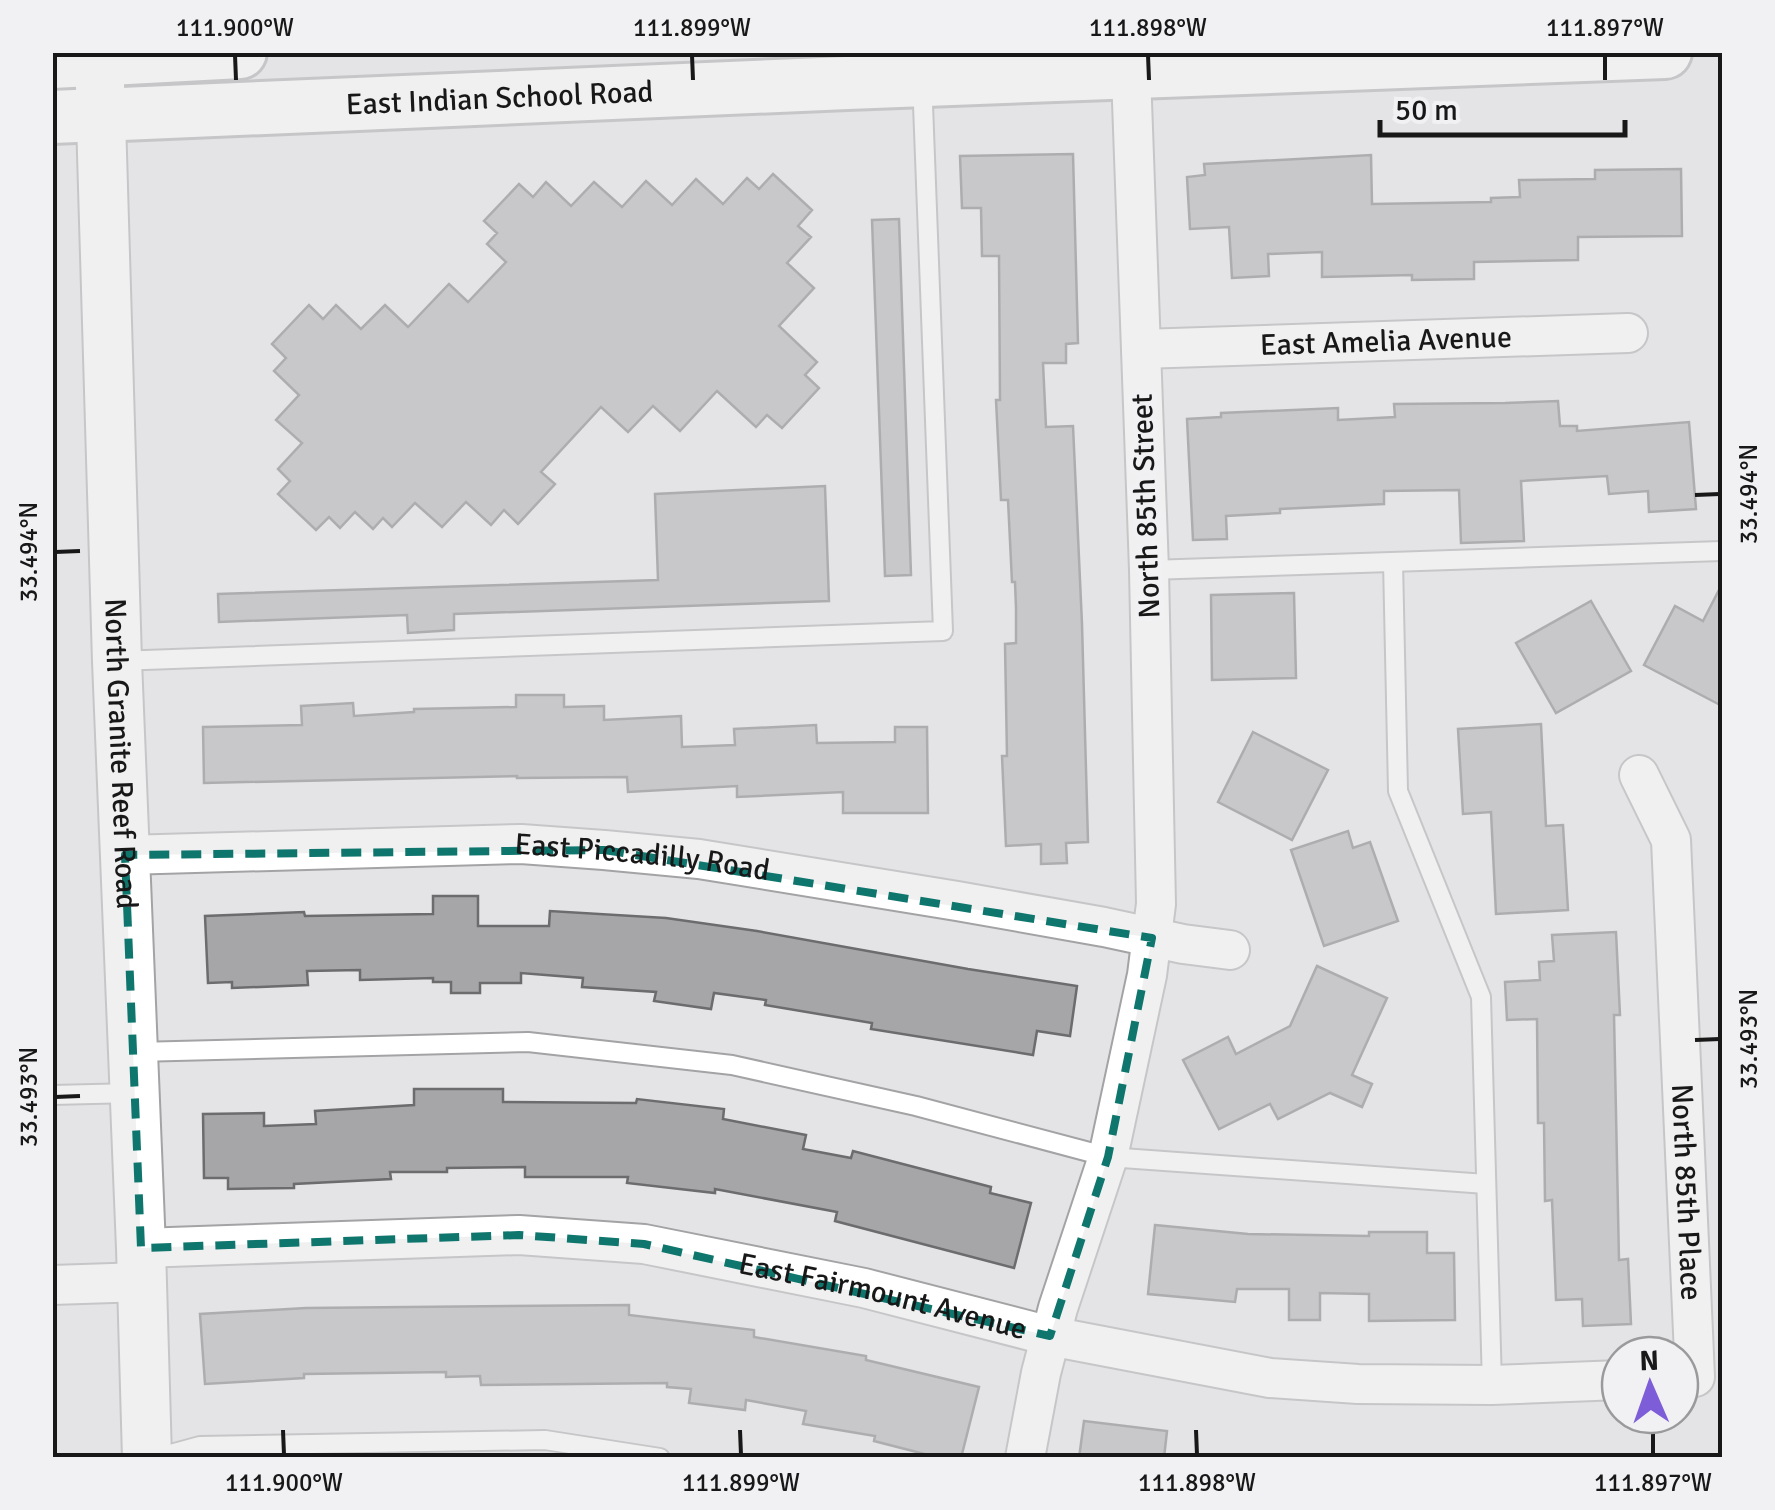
<svg xmlns="http://www.w3.org/2000/svg" width="1775" height="1510" viewBox="0 0 1775 1510" font-family="Signika,sans-serif">
<style>
.building{fill:#a6a6a8;stroke:#6c6c6e;stroke-width:2.5}
.lines{fill:none;stroke-linecap:round;stroke-linejoin:round}
.service-casing{stroke:#a3a3a5;stroke-width:22}
.minor-casing{stroke:#a3a3a5;stroke-width:42}
.tertiary-casing{stroke:#a3a3a5;stroke-width:52}
.secondary-casing{stroke:#a3a3a5;stroke-width:58}
.service{stroke:#fff;stroke-width:18}
.minor{stroke:#fff;stroke-width:38}
.tertiary{stroke:#fff;stroke-width:48}
.secondary{stroke:#fff;stroke-width:52}
.marked{fill:none;stroke:#0f766e;stroke-width:8;stroke-dasharray:20 12;stroke-linejoin:round}
.ticks{fill:none;stroke:#181819;stroke-width:4}
.labels{text-anchor:middle;dominant-baseline:central;stroke-width:10;stroke-linejoin:round;paint-order:stroke}
.street-label{font-size:30px;fill:#181819;stroke:#f1f1f3}
.neatline{fill:none;stroke:#181819;stroke-width:4}
.ticks-label{font-size:25px;text-anchor:middle;fill:#181819}
</style>
<rect width="100%" height="100%" fill="#e4e4e6"/>
<g class="building">
<polygon points="1073,154 1078,343 1066,344 1066,363 1043,363 1046,427 1073,426 1082,624 1088,842 1066,843 1067,863 1041,864 1041,844 1006,846 1002,756 1007,756 1005,644 1016,643 1016,608 1015,582 1012,582 1008,500 1001,500 996,400 1000,400 999,256 982,256 981,208 962,208 960,156"/>
<polygon points="1371,155 1372,204 1491,202 1491,198 1520,197 1519,180 1595,179 1595,170 1681,169 1682,236 1578,237 1578,260 1474,262 1474,279 1412,280 1412,275 1322,277 1322,252 1268,254 1269,276 1232,278 1229,227 1190,229 1187,177 1205,175 1204,164"/>
<polygon points="773,174 812,210 798,226 811,237 787,263 814,288 779,326 817,362 805,375 819,388 782,428 767,415 756,427 717,391 680,431 653,406 628,432 601,407 541,472 555,484 518,524 504,510 491,525 466,502 442,527 415,503 392,527 383,518 373,529 355,512 340,528 329,517 316,530 278,494 290,481 278,469 302,443 276,420 299,395 274,371 286,358 272,344 309,305 323,319 336,305 361,329 385,305 408,327 449,284 468,302 506,262 487,244 497,233 484,221 519,184 533,197 546,182 571,206 594,182 622,207 646,181 672,205 696,179 723,204 747,178 759,189"/>
<polygon points="899,219 911,575 885,576 872,220"/>
<polygon points="1558,401 1560,426 1577,426 1577,431 1689,422 1696,509 1649,512 1648,491 1609,494 1607,476 1521,481 1524,541 1461,543 1459,490 1384,491 1384,504 1280,509 1280,513 1226,516 1227,539 1193,540 1187,419 1221,417 1221,413 1338,408 1338,420 1395,417 1394,404 1505,403"/>
<polygon points="825,486 829,601 454,614 454,630 408,633 407,615 219,622 218,594 658,580 655,494"/>
<polygon points="1722,584 1722,706 1644,665 1675,606 1703,621"/>
<polygon points="1294,593 1296,678 1212,680 1211,595"/>
<polygon points="1591,601 1631,671 1556,713 1516,643"/>
<polygon points="516,695 564,695 564,707 604,706 604,720 681,716 682,747 735,745 734,729 816,725 817,743 895,742 895,727 927,727 928,813 843,813 843,792 737,797 737,786 628,792 627,777 517,778 517,776 204,783 203,727 302,725 301,706 353,703 354,716 414,712 414,709 516,707"/>
<polygon points="1541,724 1546,826 1563,825 1568,910 1496,914 1491,812 1463,814 1458,729"/>
<polygon points="1253,732 1328,770 1292,840 1218,802"/>
<polygon points="1348,831 1353,848 1370,842 1398,921 1324,946 1291,850"/>
<polygon points="433,896 478,896 478,926 549,926 550,911 666,918 757,931 968,969 1077,986 1070,1036 1037,1031 1033,1055 871,1029 872,1023 765,1005 766,1000 714,993 711,1009 654,1001 656,992 582,987 583,978 521,973 521,983 480,983 480,993 451,993 451,982 433,982 433,978 360,980 360,970 307,971 308,985 232,988 232,982 208,983 205,916 304,912 305,916 433,914"/>
<polygon points="1616,932 1620,1015 1614,1015 1619,1260 1628,1259 1631,1324 1583,1326 1582,1299 1556,1300 1552,1200 1545,1201 1544,1123 1538,1123 1537,1019 1507,1020 1505,982 1540,980 1539,962 1554,961 1552,935"/>
<polygon points="1317,966 1387,998 1352,1075 1372,1084 1362,1107 1330,1093 1278,1119 1270,1104 1219,1129 1183,1060 1228,1037 1236,1054 1290,1026"/>
<polygon points="414,1089 503,1089 503,1102 636,1103 637,1099 724,1109 723,1119 806,1135 803,1149 851,1158 853,1151 991,1187 990,1193 1031,1203 1014,1268 835,1221 837,1212 715,1189 715,1193 627,1183 628,1177 525,1177 525,1167 447,1168 447,1172 390,1172 391,1179 294,1184 294,1188 228,1189 228,1178 204,1178 203,1114 264,1113 264,1126 316,1124 315,1111 414,1105"/>
<polygon points="1155,1225 1248,1234 1369,1236 1369,1232 1427,1232 1427,1253 1454,1253 1455,1320 1369,1321 1369,1294 1320,1293 1320,1320 1289,1320 1289,1289 1237,1289 1235,1302 1148,1294"/>
<polygon points="629,1305 629,1315 754,1330 754,1337 866,1356 866,1360 979,1387 961,1458 940,1458 874,1441 875,1436 803,1424 806,1411 746,1400 745,1410 689,1403 691,1389 667,1387 667,1383 481,1385 480,1376 446,1377 446,1372 304,1374 304,1378 205,1384 200,1314 306,1308"/>
<polygon points="1084,1421 1167,1431 1164,1458 1079,1458"/>
</g>
<g class="lines">
<g class="service-casing">
<g id="service">
<polyline points="1393,562 1398,791 1481,997 1492,1385"/>
<polyline points="1149,570 1722,551"/>
<polyline points="117,661 943,631 921,52"/>
<polyline points="136,1052 528,1042 732,1065 916,1106 1108,1157 1486,1184"/>
<polyline points="52,1095 134,1093"/>
<polyline points="156,1458 200,1446 545,1440 660,1458"/>
</g>
</g>
<g class="minor-casing">
<g id="minor">
<path id="s1" d="M1141,349L1628,333"/>
<path id="s2" d="M1639,775L1671,840L1695,1377"/>
<path id="s3" d="M125,855L521,844L604,850L699,859L957,901L1104,927L1183,944L1230,950"/>
<path id="s4" d="M141,1248L519,1235L644,1244L864,1288L1050,1336L1270,1378L1358,1384L1492,1385L1620,1380"/>
<polyline points="52,1285 143,1282"/>
<polyline points="1025,1458 1041,1373 1058,1308 1108,1157 1147,975 1156,904 1149,570 1131,74"/>
</g>
</g>
<g class="tertiary-casing">
<g id="tertiary">
<path id="s5" d="M99,52L117,661L141,1248L147,1458"/>
</g>
</g>
<g class="secondary-casing">
<g id="secondary">
<polyline points="52,62 240,52"/>
<path id="s6" d="M52,117L847,83L1665,52"/>
</g>
</g>
<use href="#service" class="service"/>
<use href="#minor" class="minor"/>
<use href="#tertiary" class="tertiary"/>
<use href="#secondary" class="secondary"/>
</g>
<path d="M0 0H1775V1510H0ZM604,850L1152,938L1108,1157L1050,1336L644,1244L519,1235L141,1248L125,855Z" fill="#e4e4e6" fill-opacity=".55" fill-rule="evenodd"/>
<path class="marked" d="M604,850L1152,938L1108,1157L1050,1336L644,1244L519,1235L141,1248L125,855Z"/>
<path class="ticks" d="M235,55L236,80M692,55L693,80M1148,55L1149,80M1605,55V80M1695,495L1720,494M55,552L80,551M1695,1040L1720,1039M55,1097L80,1096M283,1430L284,1455M740,1430L741,1455M1196,1430L1197,1455M1653,1430V1455"/>
<g class="labels">
<g class="street-label">
<text stroke="none"><textPath href="#s6" startOffset="448">East Indian School Road</textPath></text>
<text stroke="none"><textPath href="#s1" startOffset="245">East Amelia Avenue</textPath></text>
<text transform="translate(1146 506) rotate(-92)">North 85th Street</text>
<text stroke="none"><textPath href="#s5" startOffset="702">North Granite Reef Road</textPath></text>
<text stroke="none"><textPath href="#s3" startOffset="518">East Piccadilly Road</textPath></text>
<text stroke="none"><textPath href="#s2" startOffset="425">North 85th Place</textPath></text>
<text stroke="none"><textPath href="#s4" startOffset="748">East Fairmount Avenue</textPath></text>
</g>
</g>
<rect width="1775" height="1510" fill="none" stroke="#f1f1f3" stroke-width="110"/>
<g transform="translate(1650 1385) rotate(358)"><circle r="48" fill="#f1f1f3" stroke="#9a9a9c" stroke-width="2.5"/>
<path d="M0-8L18 38L0 25L-18 38Z" fill="#7d5ed8"/>
<text y="-15" font-size="28" font-weight="bold" text-anchor="middle" fill="#181819">N</text>
</g>
<path d="M1380 120v15h245v-15" fill="none" stroke="#181819" stroke-width="5"/>
<text x="1395" y="120" font-size="30" fill="#181819" stroke="#f1f1f3" stroke-width="8" paint-order="stroke">50 m</text>
<rect x="55" y="55" width="1665" height="1400" class="neatline"/>
<g class="ticks-label">
<text x="235" y="36">111.900°W</text>
<text x="692" y="36">111.899°W</text>
<text x="1148" y="36">111.898°W</text>
<text x="1605" y="36">111.897°W</text>
<text transform="translate(1748 494) rotate(-90)" y="9">33.494°N</text>
<text transform="translate(28 552) rotate(-90)" y="9">33.494°N</text>
<text transform="translate(1748 1039) rotate(-90)" y="9">33.493°N</text>
<text transform="translate(28 1097) rotate(-90)" y="9">33.493°N</text>
<text x="284" y="1491">111.900°W</text>
<text x="741" y="1491">111.899°W</text>
<text x="1197" y="1491">111.898°W</text>
<text x="1653" y="1491">111.897°W</text>
</g>
</svg>
